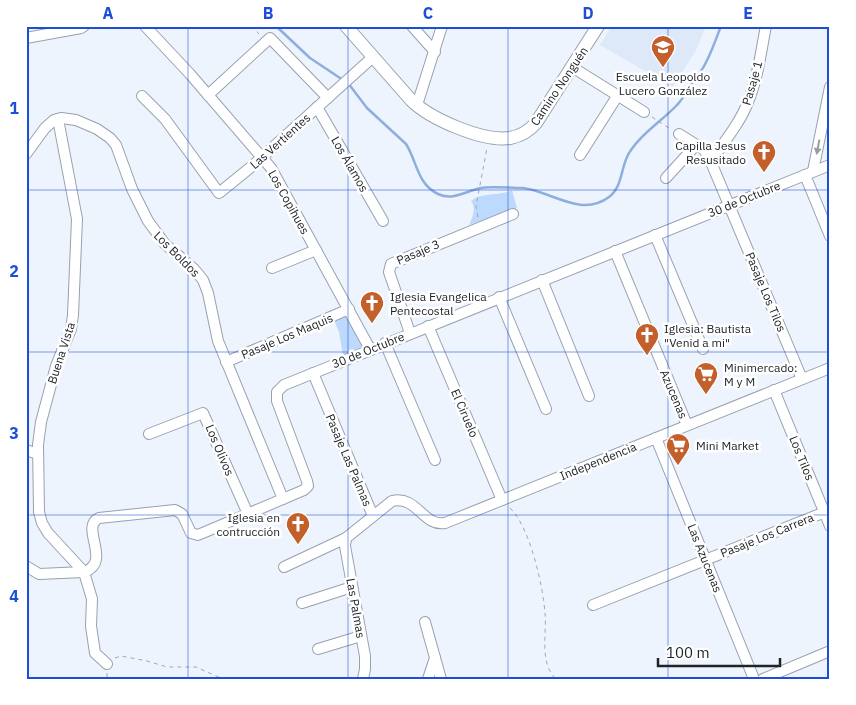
<svg xmlns="http://www.w3.org/2000/svg" width="856" height="705" viewBox="0 0 856 705" font-family="'IBM Plex Sans',sans-serif">
<style>
.built{fill:#dde9f9}
.green{fill:#bdd9fe}
.lines{fill:none;stroke-linecap:round;stroke-linejoin:round}
.stream{stroke:#8cafdd;stroke-width:2.5}
.minor-casing{stroke:#97a1ae;stroke-width:12}
.major-casing{stroke:#97a1ae;stroke-width:14}
.path{stroke:#a2a7af;stroke-width:1;stroke-dasharray:4 4;stroke-linecap:butt}
.minor{stroke:#fff;stroke-width:10}
.major{stroke:#fff;stroke-width:12}
.oneway{fill:#9b9c9f}
.grid{fill:none;stroke:#1d4ed8;stroke-width:1;stroke-opacity:0.55}
.labels{text-anchor:middle;dominant-baseline:central;stroke-width:5;stroke-linejoin:round;paint-order:stroke}
.poi-label{font-size:12px;fill:#202429;stroke:#fff;text-anchor:start}
.street-label{font-size:12px;fill:#202429;stroke:#fff}
.neatline{fill:none;stroke:#1d4ed8;stroke-width:2}
.grid-label{font-size:16px;text-anchor:middle;font-weight:bold;fill:#1d4ed8}
</style>
<rect width="100%" height="100%" fill="#eef4fd"/>
<polygon class="built" points="612,26 706,26 696,50 673,87 600,45"/>
<g class="green">
<path d="M512,190L517,208L469,225C472,218 477,209 471,201C480,192 500,196 512,190Z"/>
<polygon points="348,312 368,348 343,356 339,332 334,320"/>
</g>
<g class="lines">
<g class="stream">
<polyline points="276,26 310,58 343,80"/>
<path d="M348,83L367,108L406,144C417,161 417,184 438,194C453,201 466,191 481,188C487,186 516,188 523,188C551,191 581,218 609,197C624,186 620,164 631,150C643,132 662,121 677,105C682,100 686,93 690,86C693,81 698,77 701,71C710,58 715,41 721,26"/>
</g>
<g class="minor-casing">
<g id="minor">
<polyline points="145,26 190,74 271,168 370,349"/>
<polyline points="412,26 435,52"/>
<polyline points="26,38 81,28 84,26"/>
<polyline points="572,67 644,112"/>
<polyline points="208,95 270,38 328,98"/>
<polyline points="142,96 165,119 219,193 251,167 373,57"/>
<polyline points="417,105 442,26"/>
<polyline points="317,107 383,221"/>
<polyline points="58,119 77,219 73,315 71,329 56,366 41,422 38,445 39,512 42,523 48,533 84,572 92,599 91,626 95,653 107,664"/>
<polyline points="679,134 703,149 708,155 802,379"/>
<polyline points="26,154 45,128 54,120 61,118 76,120 97,129 110,138 116,145 132,189 148,221 165,244 194,269 203,280 208,293 218,341 283,499"/>
<polyline points="580,155 618,95"/>
<path d="M711,161C724,142 740,123 748,102C758,78 761,51 766,26"/>
<polyline points="813,171 830,87"/>
<polyline points="805,175 830,236"/>
<polyline points="666,178 696,145"/>
<polyline points="655,235 703,349"/>
<polyline points="615,251 687,425"/>
<polyline points="272,268 316,250"/>
<polyline points="542,280 589,396"/>
<polyline points="499,297 546,409"/>
<polyline points="428,326 502,500"/>
<polyline points="410,333 389,272 391,264 513,214"/>
<polyline points="385,343 435,460"/>
<polyline points="226,362 349,309"/>
<polyline points="313,373 373,516"/>
<polyline points="774,390 830,526"/>
<polyline points="149,434 203,413 248,514"/>
<polyline points="656,438 754,679"/>
<polyline points="26,450 38,454"/>
<polyline points="346,538 345,546 365,656 365,669 363,679"/>
<path d="M26,566L39,574L84,572C113,562 79,527 99,518L175,510L182,514L191,533L198,535L304,490L308,486L307,481L277,401V392L284,385L830,165"/>
<path d="M284,567L346,538L392,501C417,495 423,527 445,523L830,368"/>
<polyline points="302,603 352,587"/>
<polyline points="593,605 830,510"/>
<polyline points="425,622 441,679"/>
<polyline points="318,649 361,636"/>
<polyline points="428,679 435,658"/>
<polyline points="763,679 830,651"/>
</g>
</g>
<g class="major-casing">
<path id="major" d="M346,26L411,100C430,119 483,142 510,138C521,136 529,131 536,123L598,26"/>
</g>
<g class="path">
<polyline points="251,26 259,34"/>
<polyline points="652,117 672,130"/>
<polyline points="478,217 476,206 487,148"/>
<path d="M510,508C530,527 543,586 545,613C547,635 539,663 556,679"/>
<polyline points="115,658 121,656 147,661 167,667 196,667 223,679"/>
<polyline points="107,673 107,679"/>
</g>
<use href="#minor" class="minor"/>
<use href="#major" class="major"/>
</g>
<defs><path id="oneway-solid" d="M-6-.8H1V-3.2L6.5 0L1 3.2V.8H-6Z" transform="scale(1.25)"/></defs>
<use class="oneway" href="#oneway-solid" transform="translate(818 147) rotate(101)"/>
<path class="grid" d="M188,26V679M348,26V679M508,26V679M668,26V679M26,190H830M26,352H830M26,515H830"/>
<defs>
<g id="school-pin" transform="scale(1.25)"><path d="M0 17L-7.5 6A9.5 9.5 0 1 1 7.5 6Z" fill="#c35f2a" stroke="#fff"/><path d="M0-5L7-2L0 1L-7-2ZM-4 1L0 2.5L4 1V4Q0 6-4 4Z" fill="#fff"/></g>
<g id="church-pin" transform="scale(1.25)"><path d="M0 17L-7.5 6A9.5 9.5 0 1 1 7.5 6Z" fill="#c35f2a" stroke="#fff"/><path d="M-1.2-6h2.4v3.5h3.3v2.4h-3.3V6h-2.4V-.1h-3.3v-2.4h3.3Z" fill="#fff"/></g>
<g id="supermarket-pin" transform="scale(1.25)"><path d="M0 17L-7.5 6A9.5 9.5 0 1 1 7.5 6Z" fill="#c35f2a" stroke="#fff"/><path d="M-6-5.5h2.5l.6 2H6L4.5 2H-2.5L-4.4-4H-6ZM-1.5 3.2a1.3 1.3 0 1 0 .1 0ZM3 3.2a1.3 1.3 0 1 0 .1 0Z" fill="#fff"/></g>
</defs>
<g fill-rule="evenodd">
<use href="#school-pin" x="663" y="47"/>
<use href="#church-pin" x="764" y="152"/>
<use href="#church-pin" x="372" y="303"/>
<use href="#church-pin" x="647" y="335"/>
<use href="#supermarket-pin" x="706" y="374"/>
<use href="#supermarket-pin" x="678" y="445"/>
<use href="#church-pin" x="298" y="524"/>
</g>
<g class="labels">
<g class="poi-label">
<text x="663" y="76" text-anchor="middle">Escuela Leopoldo<tspan x="663" dy="14">Lucero González</tspan></text>
<text x="746" y="145" text-anchor="end">Capilla Jesus<tspan x="746" dy="14">Resusitado</tspan></text>
<text x="390" y="296">Iglesia Evangelica<tspan x="390" dy="14">Pentecostal</tspan></text>
<text x="664" y="328">Iglesia: Bautista<tspan x="664" dy="14">"Venid a mi"</tspan></text>
<text x="724" y="367">Minimercado:<tspan x="724" dy="14">M y M</tspan></text>
<text x="696" y="445">Mini Market</text>
<text x="280" y="517" text-anchor="end">Iglesia en<tspan x="280" dy="14">contrucción</tspan></text>
</g>
<g class="street-label">
<text transform="translate(752 83) rotate(-74)">Pasaje 1</text>
<text transform="translate(559 86) rotate(-56)">Camino Nonguén</text>
<text transform="translate(280 141) rotate(-42)">Las Vertientes</text>
<text transform="translate(350 164) rotate(60)">Los Álamos</text>
<text transform="translate(744 199) rotate(-22)">30 de Octubre</text>
<text transform="translate(289 202) rotate(61)">Los Copihues</text>
<text transform="translate(418 252) rotate(-23)">Pasaje 3</text>
<text transform="translate(177 254) rotate(45)">Los Boldos</text>
<text transform="translate(766 292) rotate(67)">Pasaje Los Tilos</text>
<text transform="translate(287 336) rotate(-23)">Pasaje Los Maquis</text>
<text transform="translate(368 350) rotate(-22)">30 de Octubre</text>
<text transform="translate(61 353) rotate(-72)">Buena Vista</text>
<text transform="translate(674 394) rotate(67)">Azucenas</text>
<text transform="translate(465 413) rotate(67)">El Ciruelo</text>
<text transform="translate(220 450) rotate(67)">Los Olivos</text>
<text transform="translate(802 458) rotate(68)">Los Tilos</text>
<text transform="translate(349 460) rotate(67)">Pasaje Las Palmas</text>
<text transform="translate(598 461) rotate(-22)">Independencia</text>
<text transform="translate(767 535) rotate(-22)">Pasaje Los Carrera</text>
<text transform="translate(705 558) rotate(68)">Las Azucenas</text>
<text transform="translate(356 608) rotate(80)">Las Palmas</text>
</g>
</g>
<rect width="856" height="705" fill="none" stroke="#ffffff" stroke-width="55"/>
<path d="M658 658v8h122v-8" fill="none" stroke="#202429" stroke-width="2.5"/>
<text x="666" y="658" font-size="15" fill="#202429" stroke="#ffffff" stroke-width="4" paint-order="stroke">100 m</text>
<rect x="28" y="28" width="800" height="650" class="neatline"/>
<g class="grid-label">
<text x="108" y="19">A</text>
<text x="268" y="19">B</text>
<text x="428" y="19">C</text>
<text x="588" y="19">D</text>
<text x="748" y="19">E</text>
<text x="14" y="114">1</text>
<text x="14" y="277">2</text>
<text x="14" y="439">3</text>
<text x="14" y="602">4</text>
</g>
</svg>
